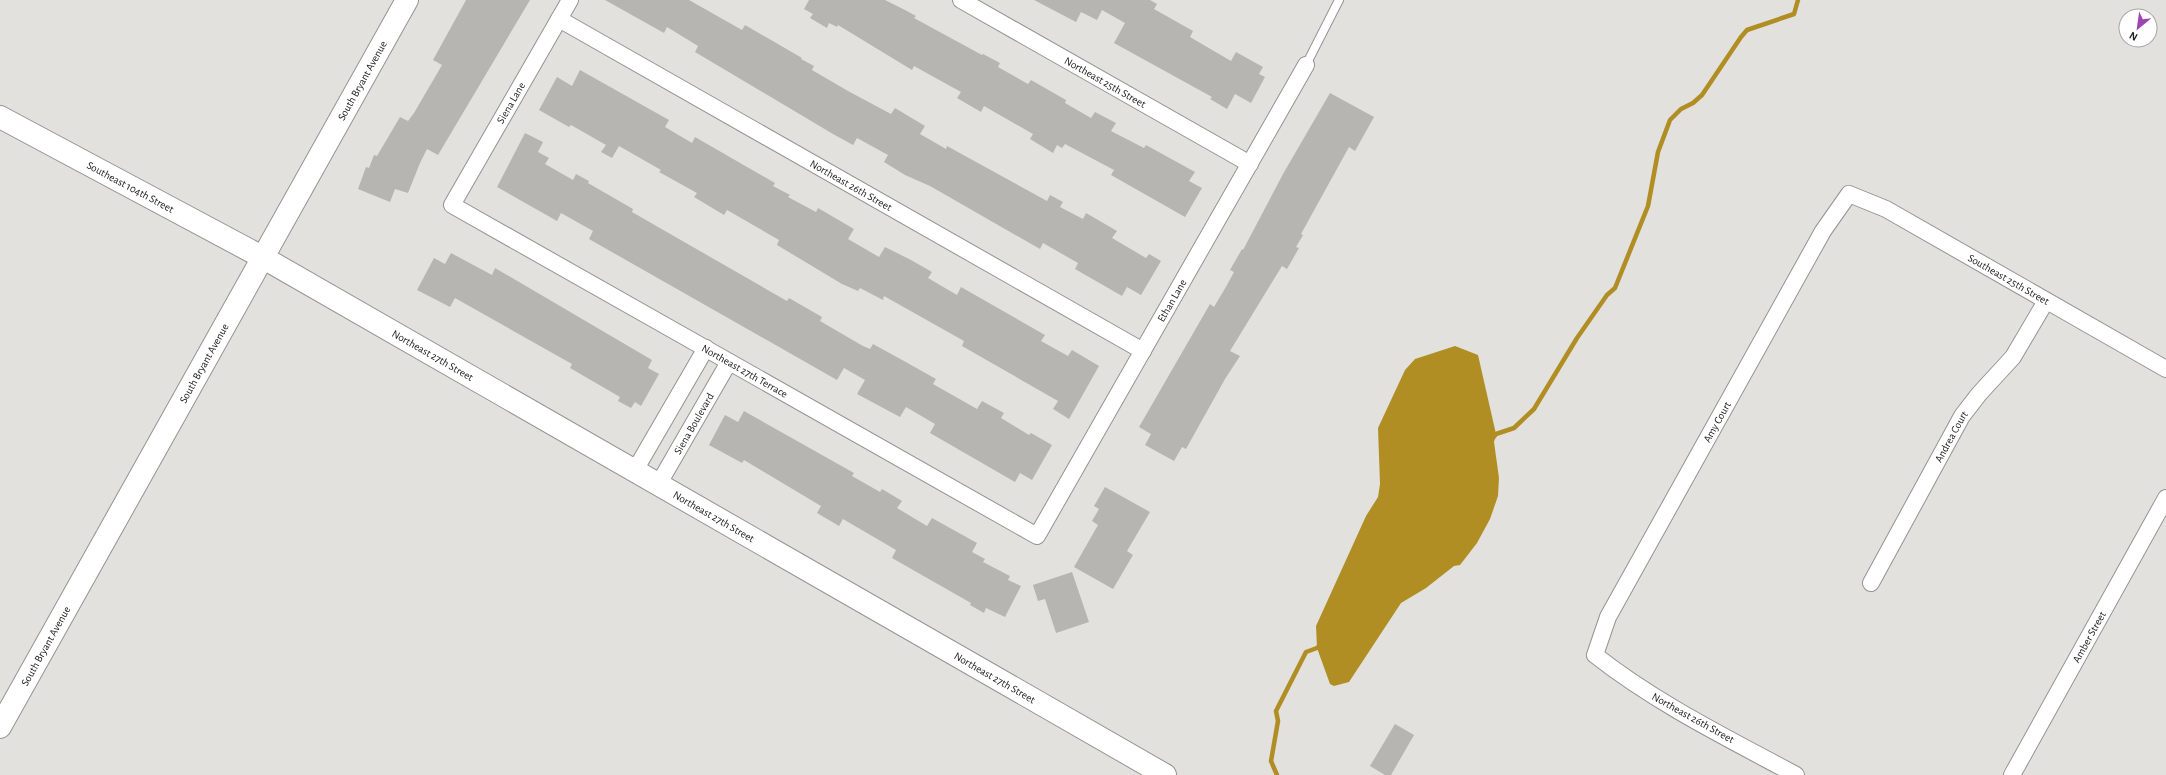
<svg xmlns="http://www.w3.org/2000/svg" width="2166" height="775" viewBox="0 0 2166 775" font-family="'Alegreya Sans',sans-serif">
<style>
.water{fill:#b18e23}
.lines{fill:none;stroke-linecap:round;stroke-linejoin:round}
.stream{stroke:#b18e23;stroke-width:4.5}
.building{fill:#b6b5b2}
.lane-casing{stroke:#949391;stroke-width:10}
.street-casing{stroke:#949391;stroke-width:18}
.secondary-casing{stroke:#949391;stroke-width:24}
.lane{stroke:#fff;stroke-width:8}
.street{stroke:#fff;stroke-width:16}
.secondary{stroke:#fff;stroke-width:22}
.labels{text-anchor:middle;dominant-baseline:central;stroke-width:4;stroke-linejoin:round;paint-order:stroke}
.street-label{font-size:11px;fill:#21201f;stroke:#fff}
</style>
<rect width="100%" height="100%" fill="#e2e1de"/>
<polygon class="water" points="1455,346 1478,355 1496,434 1494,442 1499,478 1498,496 1490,519 1477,543 1460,565 1454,566 1426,588 1401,603 1349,682 1334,686 1330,684 1317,648 1316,626 1366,516 1378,497 1380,484 1378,428 1405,370 1415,359"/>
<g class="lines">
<g class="stream">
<polyline points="1492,439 1496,434 1514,428 1534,409 1577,338 1607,295 1615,288 1648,206 1658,152 1670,120 1681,109 1693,103 1702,95 1741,37 1747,30 1794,14 1798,0"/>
<polyline points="1277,775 1271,761 1278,721 1276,711 1306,652 1317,648 1321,644"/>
</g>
</g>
<g class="building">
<polygon points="466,0 530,0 438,155 427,149 420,163 408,193 395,189 390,202 358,189 366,167 369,168 374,155 377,156 400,117 408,121 414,113 442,65 433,60"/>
<polygon points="605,0 689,0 742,30 745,25 802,58 801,59 814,66 812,70 848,91 891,114 895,108 925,126 920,134 946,149 947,146 1047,201 1050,195 1063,202 1060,207 1083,219 1086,213 1117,231 1112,238 1146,258 1149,254 1161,261 1141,295 1127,287 1122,296 1075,269 1078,263 1043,243 1040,249 930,186 905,175 884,162 888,155 857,138 853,145 833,134 695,52 698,46 667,27 664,33"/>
<polygon points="809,0 885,0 905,10 916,16 914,18 982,55 983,54 1000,63 998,67 1028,84 1031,80 1066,100 1065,103 1091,118 1095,112 1116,123 1111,131 1144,148 1146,145 1195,172 1189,181 1202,188 1185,217 1111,175 1114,170 1065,144 1062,148 1057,145 1053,153 1030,139 1033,134 984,106 981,112 957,98 961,92 914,66 912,70 838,25 837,27 829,23 827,28 810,18 813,14 804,9"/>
<polygon points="1034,0 1150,0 1157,4 1154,9 1193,31 1190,37 1231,61 1236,52 1263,67 1259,74 1265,77 1251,103 1235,94 1227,109 1210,99 1212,97 1114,43 1125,23 1102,10 1097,20 1081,12 1076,22"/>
<polygon points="580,70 669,120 665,127 692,143 695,137 775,183 773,186 790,195 788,197 816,212 818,208 854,229 848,239 879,257 885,247 911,260 932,272 928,278 957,295 961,287 1045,335 1041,341 1068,356 1072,350 1099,366 1069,419 1053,409 1058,401 962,346 964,341 884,296 883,300 860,288 858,291 842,284 777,245 779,240 727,210 724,215 694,197 697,193 659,172 661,170 619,146 612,158 601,152 606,145 571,125 569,127 539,110 557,77 572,86"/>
<polygon points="1330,93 1374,117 1355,151 1349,147 1301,234 1303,235 1296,247 1299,248 1287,269 1282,266 1230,351 1240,356 1225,379 1186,449 1182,447 1174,461 1145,445 1151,434 1139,427 1210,304 1214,307 1227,285 1234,272 1230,270 1242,249 1243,250 1283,174"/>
<polygon points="525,133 543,142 538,152 549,158 545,164 573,180 576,174 589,181 588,183 633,209 632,212 787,301 789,298 822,317 820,321 863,346 870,349 873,344 904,361 936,379 933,384 977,409 982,401 1004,413 1001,418 1029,435 1031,433 1052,445 1032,480 1020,473 1015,482 930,433 935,424 906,407 900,417 857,394 865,380 844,368 837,380 589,239 593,231 561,213 557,221 497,187"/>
<polygon points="451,253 492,275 495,268 652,360 648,368 659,374 641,406 635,402 631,408 618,401 620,397 570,368 572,364 455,298 450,307 417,290 434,258 445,264"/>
<polygon points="744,411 854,473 852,476 880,492 882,489 902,501 897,508 927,526 932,518 977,543 972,552 985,559 983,562 1010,576 1008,580 1021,586 1005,617 986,608 984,613 970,605 971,603 892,558 896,550 843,519 839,526 817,513 821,506 744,460 742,463 709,445 725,415 738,422"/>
<polygon points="1105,487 1150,512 1127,551 1133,555 1113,589 1074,567 1098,525 1092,521 1099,509 1094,506"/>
<polygon points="1072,572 1089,622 1056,633 1045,599 1038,601 1033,585"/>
<polygon points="1395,724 1414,735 1391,775 1385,775 1370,766"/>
</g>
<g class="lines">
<g class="lane-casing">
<polyline id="lane" points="1306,65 1339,0"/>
</g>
<g class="street-casing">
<g id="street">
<path id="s1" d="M570,0L452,205L1037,536L1306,65"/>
<path id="s2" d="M961,0L1250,164"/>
<path id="s3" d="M559,19L1143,351"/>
<polyline points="634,472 706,348"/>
<path id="s4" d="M658,485L729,362"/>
<path id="s5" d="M1871,583L1962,416L1979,394L2013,357L2046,301"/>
<path id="s6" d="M1796,775C1727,738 1656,703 1595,655L1608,617L1823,231L1849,194L1886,209L2166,369"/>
<path id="s7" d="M2012,775L2166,498"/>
</g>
</g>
<g class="secondary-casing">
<g id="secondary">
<path id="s8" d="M0,117L262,257L1165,775"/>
<path id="s9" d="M0,727L407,0"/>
</g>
</g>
<use href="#lane" class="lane"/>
<use href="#street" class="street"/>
<use href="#secondary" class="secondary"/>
</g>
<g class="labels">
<g class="street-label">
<text stroke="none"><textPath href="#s9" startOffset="741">South Bryant Avenue</textPath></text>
<text stroke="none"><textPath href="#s2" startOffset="166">Northeast 25th Street</textPath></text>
<text transform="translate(511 103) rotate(-60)">Siena Lane</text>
<text stroke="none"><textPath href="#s3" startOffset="336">Northeast 26th Street</textPath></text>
<text stroke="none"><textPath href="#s8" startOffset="148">Southeast 104th Street</textPath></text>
<text stroke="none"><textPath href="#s6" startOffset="943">Southeast 25th Street</textPath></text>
<text stroke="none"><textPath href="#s1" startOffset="1180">Ethan Lane</textPath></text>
<text stroke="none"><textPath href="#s8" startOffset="494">Northeast 27th Street</textPath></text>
<text stroke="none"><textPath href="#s9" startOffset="417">South Bryant Avenue</textPath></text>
<text stroke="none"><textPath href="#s1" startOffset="573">Northeast 27th Terrace</textPath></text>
<text stroke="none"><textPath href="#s6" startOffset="498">Amy Court</textPath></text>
<text stroke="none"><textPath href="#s4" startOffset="71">Siena Boulevard</textPath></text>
<text stroke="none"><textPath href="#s5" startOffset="167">Andrea Court</textPath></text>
<text stroke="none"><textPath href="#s8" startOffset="818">Northeast 27th Street</textPath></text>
<text stroke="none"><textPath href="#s7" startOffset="158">Amber Street</textPath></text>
<text stroke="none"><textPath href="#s9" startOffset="93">South Bryant Avenue</textPath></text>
<text stroke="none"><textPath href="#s8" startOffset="1142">Northeast 27th Street</textPath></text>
<text transform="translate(1693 718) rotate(29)">Northeast 26th Street</text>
</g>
</g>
<g transform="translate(2138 28) rotate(209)"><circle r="19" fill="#ffffff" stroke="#a6a6a5"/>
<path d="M0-3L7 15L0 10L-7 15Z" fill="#9d46b2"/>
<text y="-6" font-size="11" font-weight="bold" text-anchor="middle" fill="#21201f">N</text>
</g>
</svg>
